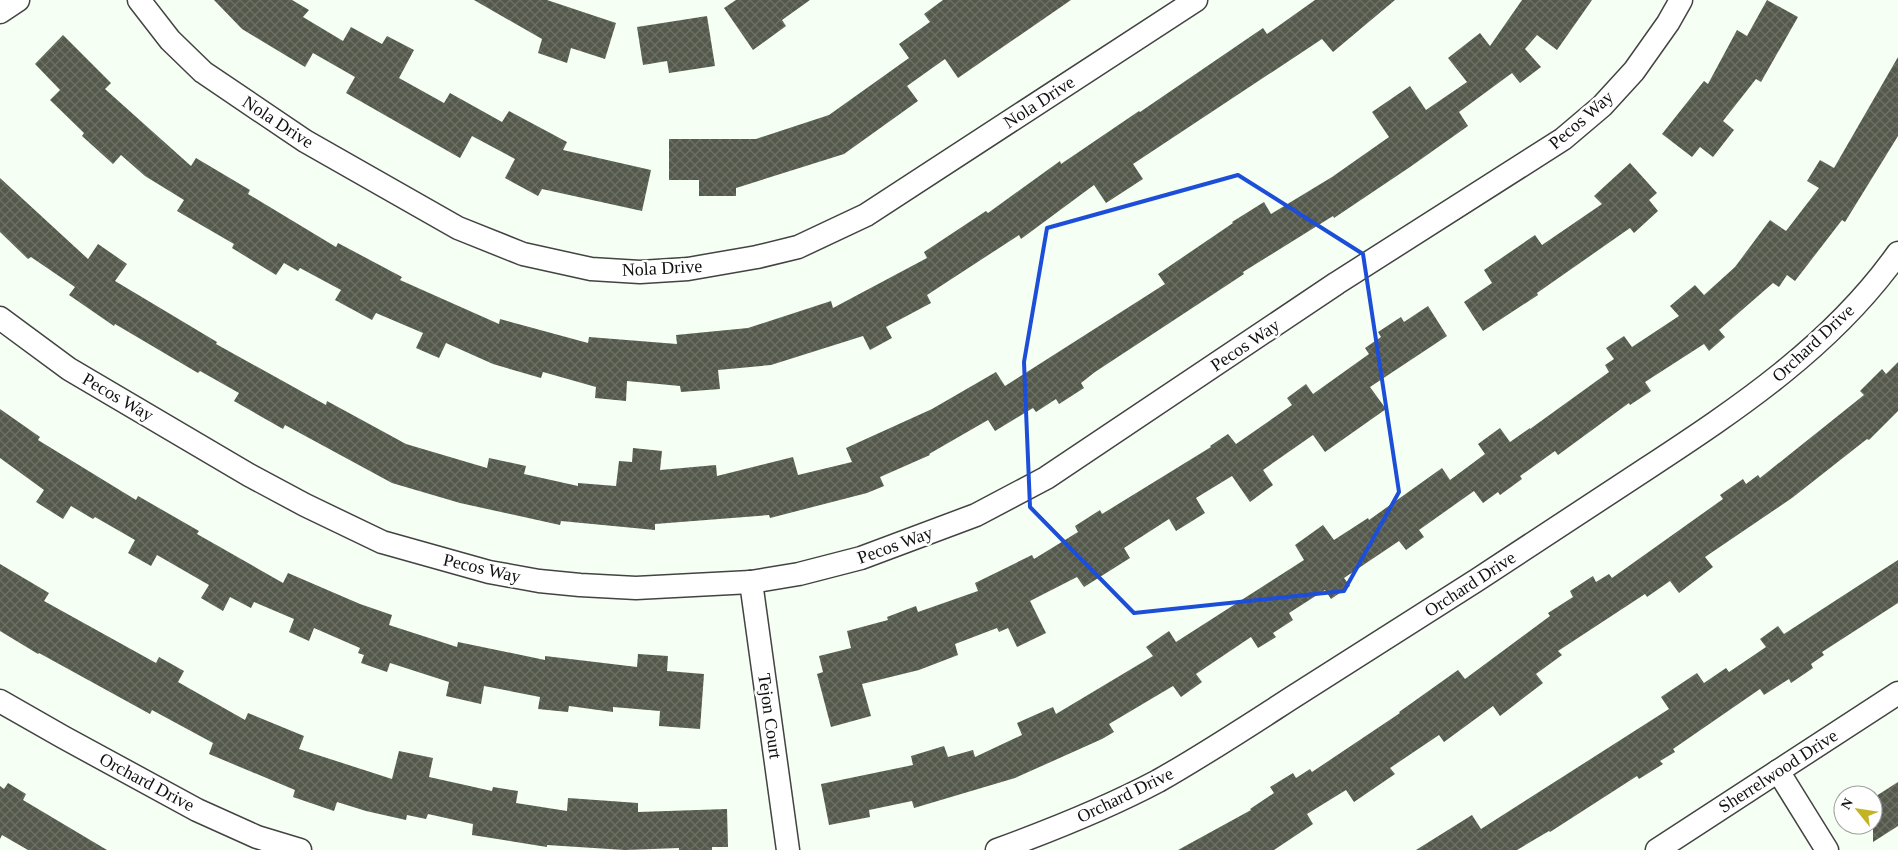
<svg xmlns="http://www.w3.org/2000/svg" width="1898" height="850" viewBox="0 0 1898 850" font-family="Georgia,serif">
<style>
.building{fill:url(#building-cross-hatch)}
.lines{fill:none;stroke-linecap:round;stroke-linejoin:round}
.minor-casing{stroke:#434343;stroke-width:25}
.minor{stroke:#fff;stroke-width:22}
.marked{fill:none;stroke:#1d4ed8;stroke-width:4;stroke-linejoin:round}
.labels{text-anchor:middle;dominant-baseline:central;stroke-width:5;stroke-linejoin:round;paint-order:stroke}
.street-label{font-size:18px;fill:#101010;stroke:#fff}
</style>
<defs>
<pattern id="building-cross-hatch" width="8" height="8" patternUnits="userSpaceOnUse" patternTransform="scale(1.25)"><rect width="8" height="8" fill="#54594c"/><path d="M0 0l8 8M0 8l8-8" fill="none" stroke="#6d7067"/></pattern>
</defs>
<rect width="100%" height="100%" fill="#f6fff3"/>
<g class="building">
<polygon points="214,0 292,0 309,10 303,17 343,41 351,27 382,44 387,36 414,50 399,78 444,103 450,93 502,122 509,111 567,142 563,150 651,170 642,211 542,189 538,196 505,178 515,159 472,136 460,158 346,93 355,77 313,53 305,67 242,29"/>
<polygon points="474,0 547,0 616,23 605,59 571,48 567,63 538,53 542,39"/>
<polygon points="736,0 810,0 782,20 786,26 753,50 724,8"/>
<polygon points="943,0 1071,0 958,78 945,59 907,86 918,101 844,154 736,188 736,196 699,196 699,180 669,180 669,139 756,139 829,115 909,58 899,44 930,22 924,14"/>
<polygon points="1315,0 1395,0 1333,52 1322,39 1133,164 1143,179 1106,203 1094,185 1021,239 1019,235 927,295 931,303 886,327 892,338 870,350 863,336 771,365 718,370 720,389 681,392 680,386 627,381 626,401 595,398 596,387 543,372 541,378 493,364 446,343 439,358 416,348 423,333 376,313 372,320 335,300 341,290 300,268 298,271 284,263 276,275 232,248 234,244 177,211 184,200 145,176 121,155 113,164 82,136 84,133 50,100 60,90 35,64 63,35 111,83 105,89 191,166 196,158 250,190 248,194 336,247 338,243 402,277 400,280 499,324 500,319 588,343 589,337 677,344 676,335 748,328 831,301 833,308 927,258 924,252 986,211 988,213 1060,161 1061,164 1139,111 1140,112 1263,28 1267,34"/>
<polygon points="1522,0 1592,0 1557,50 1537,35 1525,49 1541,67 1520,83 1512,73 1459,112 1468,126 1410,167 1334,218 1333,216 1243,272 1244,274 1095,372 1081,383 1084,388 1059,404 1056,399 1036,412 1033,408 995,431 988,420 929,454 930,455 880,477 884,486 867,493 770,518 769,515 655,524 655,530 561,521 560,525 460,503 392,483 285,425 283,429 234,401 239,393 200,371 198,373 115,324 114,326 69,295 75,287 31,257 28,259 0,232 0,178 88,259 98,244 127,264 115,281 217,342 216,344 326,405 327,401 406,444 487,468 489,458 526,466 524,474 578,486 578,483 616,486 619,461 632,462 633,448 662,451 660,470 716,465 717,476 793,457 798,475 852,462 846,448 932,409 996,372 1005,386 1165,284 1158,274 1233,223 1232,222 1264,202 1271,214 1332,177 1389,137 1372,112 1410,86 1426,110 1467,82 1448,58 1480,33 1490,46"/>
<polygon points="1767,0 1798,17 1761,82 1756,79 1723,121 1734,130 1713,157 1700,147 1692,157 1662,134 1704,81 1708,84 1737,30 1747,36"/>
<polygon points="707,16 715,66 669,73 667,61 643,65 637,27"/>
<polygon points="1898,57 1898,136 1845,222 1842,220 1795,281 1787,275 1779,287 1773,283 1719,330 1725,337 1709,351 1704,344 1645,382 1651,391 1630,405 1629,403 1558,455 1555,451 1520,476 1522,479 1500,495 1498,492 1483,503 1474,491 1419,530 1424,537 1406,550 1399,541 1344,578 1350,586 1331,599 1325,590 1289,613 1293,620 1273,633 1276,637 1258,648 1251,637 1196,674 1202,682 1181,697 1173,686 1109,724 1114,732 1102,739 1015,778 914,808 912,801 869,810 870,817 829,825 821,784 913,765 911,756 944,746 948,757 973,750 975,757 1022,735 1017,723 1053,707 1056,714 1153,656 1146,647 1169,631 1176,642 1304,560 1295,545 1323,525 1334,540 1368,518 1369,520 1442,468 1450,480 1485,454 1478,444 1500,428 1510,442 1530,428 1530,429 1609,372 1605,365 1614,359 1606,348 1624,336 1632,347 1679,316 1670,306 1695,285 1704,295 1735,267 1770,220 1786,231 1819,188 1807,181 1820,160 1834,168"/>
<polygon points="1630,163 1657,193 1649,200 1658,211 1634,233 1630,228 1537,293 1538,295 1483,331 1464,302 1492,283 1484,270 1535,235 1542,245 1602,204 1594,196"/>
<polygon points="1428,306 1447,336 1370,387 1386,409 1325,452 1313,435 1263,470 1273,485 1250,502 1232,476 1196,498 1205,513 1176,531 1169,519 1124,548 1130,558 1084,587 1077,577 1030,601 1046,633 1017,647 1008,628 999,632 997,628 955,644 958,655 919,670 862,684 871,716 831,727 817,674 823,672 819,656 851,648 847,631 888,620 887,617 916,606 918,612 978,591 975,583 1032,555 1034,559 1078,532 1075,526 1100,510 1102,514 1211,447 1210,446 1228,434 1236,444 1292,405 1287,398 1306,384 1313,394 1369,354 1365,348 1381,337 1378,332 1401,317 1404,322"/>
<polygon points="1898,362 1898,411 1869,440 1867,439 1792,498 1705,557 1713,567 1679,593 1670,581 1647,597 1645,594 1558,651 1562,655 1536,674 1543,683 1500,716 1493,706 1444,742 1439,735 1390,768 1395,774 1354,802 1346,790 1307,814 1313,824 1274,850 1178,850 1251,810 1250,809 1274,793 1270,787 1293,773 1296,778 1310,769 1312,772 1400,713 1399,712 1458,670 1465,679 1550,616 1548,613 1573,597 1570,591 1593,576 1596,582 1609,574 1612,578 1723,499 1720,495 1743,479 1746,484 1758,475 1760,478 1864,395 1860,391 1882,369 1886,374"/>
<polygon points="0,409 40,437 38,440 136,500 138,496 199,531 197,534 283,583 288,573 360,604 392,615 389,625 457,647 458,642 545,660 545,656 637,667 638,654 668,656 667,671 704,674 700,729 659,726 660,711 613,707 613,712 569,706 568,712 538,709 540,697 484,686 481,704 446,696 449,682 390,663 387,672 361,663 364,655 358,653 360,648 314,628 309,641 289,632 294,619 254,602 251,608 230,597 223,611 201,598 209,585 157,555 151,566 128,553 135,540 95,517 93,519 71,506 63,519 36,502 44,490 0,458"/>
<polygon points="1898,560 1898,603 1822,652 1824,655 1811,664 1813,668 1791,683 1789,679 1764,695 1760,689 1673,749 1675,752 1660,761 1663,764 1639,779 1637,776 1550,832 1549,831 1517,850 1416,850 1472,815 1481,829 1669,709 1661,697 1697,673 1704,683 1726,668 1729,672 1766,647 1760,639 1778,626 1784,634"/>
<polygon points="0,564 49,593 44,601 156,663 159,657 184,671 178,682 245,720 248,713 304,736 299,749 392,779 399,751 433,758 429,777 492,791 493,787 518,791 516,803 567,811 568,798 638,803 638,812 727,809 728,847 712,847 712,850 679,850 679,848 625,850 547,845 547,847 472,835 473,824 428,814 426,819 407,815 406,820 366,811 337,802 334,811 293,797 295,790 209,754 213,743 152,710 150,714 39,653 38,654 0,631"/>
<polygon points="1898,782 1898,826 1873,842 1873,798"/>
<polygon points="8,783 26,794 23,800 107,850 28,850 2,835 0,839 0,786 4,789"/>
</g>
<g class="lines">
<g class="minor-casing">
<g id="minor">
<polyline points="139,0 170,40 203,72 305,141 458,228 523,254 591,269 640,272 688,269 757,257 798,247 866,215 1196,0"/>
<polyline points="0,12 18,0"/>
<polyline points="0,318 69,369 249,475 305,505 382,542 489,572 539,581 580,585 636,588 751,582 799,574 861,558 976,515 1046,478 1337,283 1563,139 1602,106 1634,71 1668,23 1681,0"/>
<polyline points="751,582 788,850"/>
<polyline points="0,701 63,737 197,810 257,837 300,850"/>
<polyline points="1778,771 1827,850"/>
<path d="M997,850C1052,830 1107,808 1158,781C1204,755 1248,726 1293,697C1354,658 1416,619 1477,580C1534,543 1590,506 1646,469C1739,408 1833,345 1898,253"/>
<polyline points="1657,850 1898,693"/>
</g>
</g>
<use href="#minor" class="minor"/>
</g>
<path class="marked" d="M1238,175L1363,254L1399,492L1344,591L1134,613L1030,507L1024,362L1047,228Z"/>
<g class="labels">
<g class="street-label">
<text transform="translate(1039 102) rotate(-33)">Nola Drive</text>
<text transform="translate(1581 120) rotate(-41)">Pecos Way</text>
<text transform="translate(278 122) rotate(33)">Nola Drive</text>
<text transform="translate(662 268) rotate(-3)">Nola Drive</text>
<text transform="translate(1813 343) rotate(-43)">Orchard Drive</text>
<text transform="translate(1245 345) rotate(-34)">Pecos Way</text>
<text transform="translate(118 397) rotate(30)">Pecos Way</text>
<text transform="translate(895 545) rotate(-20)">Pecos Way</text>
<text transform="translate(482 568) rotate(13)">Pecos Way</text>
<text transform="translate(1470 584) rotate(-33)">Orchard Drive</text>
<text transform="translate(770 716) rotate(82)">Tejon Court</text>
<text transform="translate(1778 771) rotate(-33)">Sherrelwood Drive</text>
<text transform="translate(147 782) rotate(28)">Orchard Drive</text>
<text transform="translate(1125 795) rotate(-26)">Orchard Drive</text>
</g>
</g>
<g transform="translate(1858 810) rotate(300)"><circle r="24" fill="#ffffff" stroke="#9f9f9f"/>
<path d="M0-4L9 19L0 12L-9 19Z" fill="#c3b425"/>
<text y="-8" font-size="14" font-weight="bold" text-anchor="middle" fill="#101010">N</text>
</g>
</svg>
